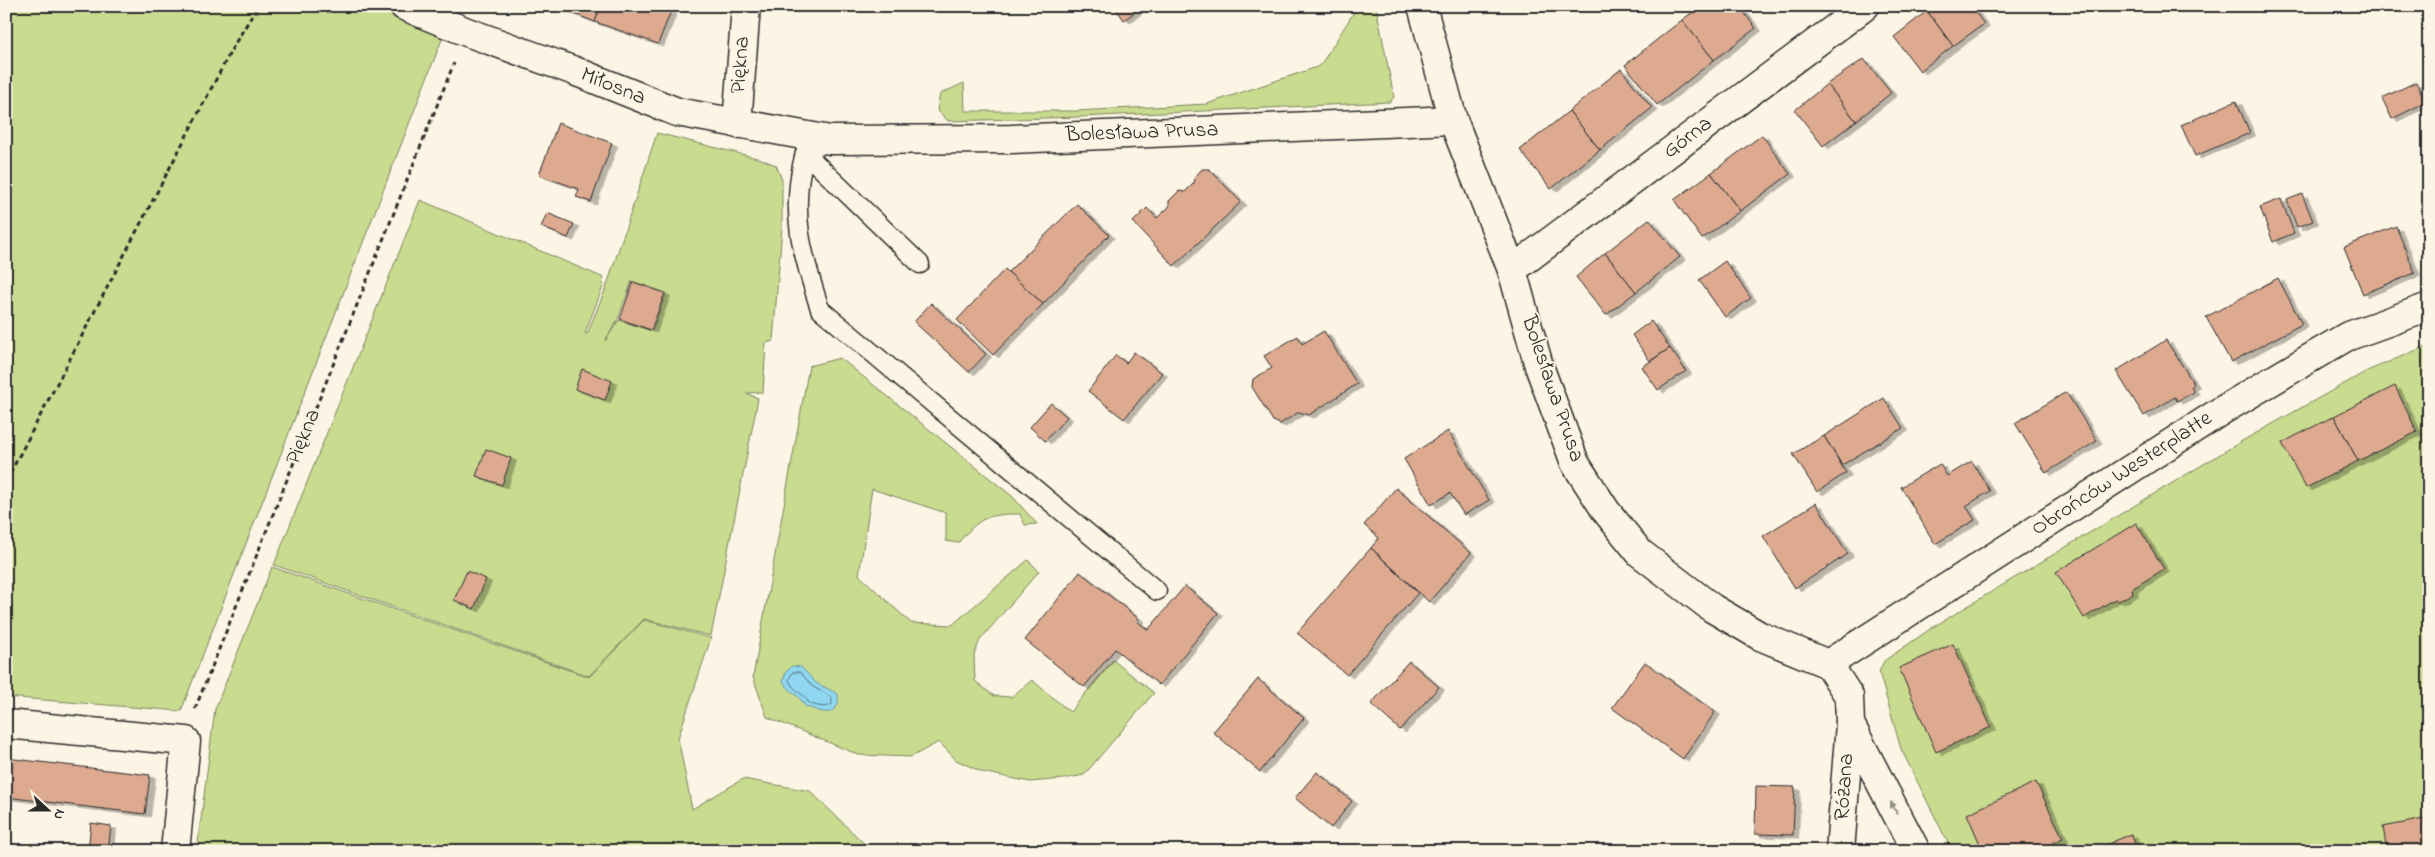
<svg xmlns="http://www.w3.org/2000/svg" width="2435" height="857" viewBox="0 0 2435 857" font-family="'Indie Flower',sans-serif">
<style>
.green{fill:#c9db8f;stroke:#7a835d;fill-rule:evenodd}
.water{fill:#90d8f2;stroke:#6893a2}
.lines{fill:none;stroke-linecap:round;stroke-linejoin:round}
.shore{stroke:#53707b;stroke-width:1}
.building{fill:#ddaa90;stroke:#2b2b2b;filter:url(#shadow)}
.lane-casing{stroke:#2b2b2b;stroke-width:21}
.street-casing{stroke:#2b2b2b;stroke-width:31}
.path{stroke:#2b2b2b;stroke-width:3;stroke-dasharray:5 4;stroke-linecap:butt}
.lane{stroke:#fcf5e5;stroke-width:18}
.street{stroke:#fcf5e5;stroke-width:28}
.oneway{fill:#949088}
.labels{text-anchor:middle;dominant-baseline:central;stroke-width:4;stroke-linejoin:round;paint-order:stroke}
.street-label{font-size:22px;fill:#2b2b2b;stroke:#fcf5e5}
</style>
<defs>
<filter id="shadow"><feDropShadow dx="5.5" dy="3" stdDeviation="0" flood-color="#0004"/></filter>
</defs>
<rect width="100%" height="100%" fill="#fcf5e5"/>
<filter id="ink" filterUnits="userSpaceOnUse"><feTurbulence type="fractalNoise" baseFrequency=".02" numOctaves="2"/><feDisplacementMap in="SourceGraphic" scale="10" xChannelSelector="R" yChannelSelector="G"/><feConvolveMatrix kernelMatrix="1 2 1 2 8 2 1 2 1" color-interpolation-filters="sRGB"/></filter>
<g filter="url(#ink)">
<g class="green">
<polygon points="14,6 383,6 444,34 181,711 6,697 6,18"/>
<polygon points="1355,6 1376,6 1394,97 1390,102 1079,117 948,121 937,110 940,94 964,83 965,111 1076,111 1207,104 1320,66 1356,9"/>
<path d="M657,133L761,159L776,165L782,180V228L773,341L766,343L763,392L746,393L758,398L757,404L711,636L644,619L589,676L274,565L420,200L604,278L602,283L604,284L585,333L587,334L607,285ZM632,281L666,293L652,331L619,320L605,341L618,319Z"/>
<polygon points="2429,345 2429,851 1952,851 1901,749 1879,672 1884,661 1933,627 2242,441 2367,371"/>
<path d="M840,358L1012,496L1037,524L1025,525L1020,514C987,514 980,517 958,543L946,541V513L872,489L859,575L911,623L952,625L1028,560L1039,571L980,640L974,655L975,681L994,696L1011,697L1032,680L1070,712L1113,660L1154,693L1084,775L1064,779L1030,782L982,772L956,760L939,742L911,757L859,755L767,717L753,677L809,366Z"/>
<polygon points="272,567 589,677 644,620 711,638 678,738 692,809 743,779 810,791 872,851 197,851 215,709"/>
</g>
<path class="water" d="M792,666L801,667L816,683L838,694V705L831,712H822L805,706C800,695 789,692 783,681L786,672Z"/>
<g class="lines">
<path class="shore" d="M793,672H800L813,687L832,697V704C826,709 816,706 809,703C804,693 793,691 789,680Z"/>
</g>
<g class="building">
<polygon points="554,6 601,6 595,22"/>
<polygon points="601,6 673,6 658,44 595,22"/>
<polygon points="1114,6 1143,6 1124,20"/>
<polygon points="1701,6 1739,6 1756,28 1714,60 1682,20"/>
<polygon points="1935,6 1971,6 1984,24 1953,46 1927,11"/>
<polygon points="1927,11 1953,46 1920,71 1894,37"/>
<polygon points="1682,20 1714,60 1657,105 1625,65"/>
<polygon points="1864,59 1891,93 1856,121 1827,84"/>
<polygon points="1621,69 1652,108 1600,150 1569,111"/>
<polygon points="2416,82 2426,102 2392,119 2382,98"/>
<polygon points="1827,84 1856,121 1823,146 1795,110"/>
<polygon points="2236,101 2250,133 2195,156 2181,125"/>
<polygon points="1569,111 1600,150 1551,189 1520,150"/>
<polygon points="558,123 612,143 591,202 576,197 579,189 539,175"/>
<polygon points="1762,135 1790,174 1740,211 1711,173"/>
<polygon points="1202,169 1209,169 1241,202 1174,266 1133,222 1147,208 1157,218 1169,207 1169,201 1179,191 1185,192 1194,183 1195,177"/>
<polygon points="1711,173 1740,211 1702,239 1674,200"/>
<polygon points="2302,194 2313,221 2297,227 2287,200"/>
<polygon points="2281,199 2294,233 2273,242 2260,207"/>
<polygon points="1077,204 1109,235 1043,304 1008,272"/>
<polygon points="547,213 574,224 568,238 541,227"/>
<polygon points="1649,219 1680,257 1636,292 1605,253"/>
<polygon points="2396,226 2415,273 2363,294 2344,247"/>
<polygon points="1605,253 1636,292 1606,315 1576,277"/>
<polygon points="1725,261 1751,298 1725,317 1699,280"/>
<polygon points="1005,269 1043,304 993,355 957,320"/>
<polygon points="2278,278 2302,324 2231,362 2206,317"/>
<polygon points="633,282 665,293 651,330 620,319"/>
<polygon points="931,303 986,354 969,372 914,322"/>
<polygon points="1651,321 1670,348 1650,361 1632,335"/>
<polygon points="1324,331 1357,384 1309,415 1299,412 1280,424 1273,421 1252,387 1253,379 1272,368 1264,356 1298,336 1302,344"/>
<polygon points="2166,340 2194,384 2191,387 2194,392 2177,401 2175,397 2144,416 2116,371"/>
<polygon points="1670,348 1686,371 1658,390 1642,367"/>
<polygon points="1134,352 1162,373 1124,419 1088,391 1116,355 1126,363"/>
<polygon points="582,369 612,381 605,400 575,389"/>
<polygon points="2395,386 2417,432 2358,461 2334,416"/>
<polygon points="2066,392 2097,441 2046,473 2015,423"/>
<polygon points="1884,398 1903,428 1842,465 1824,436"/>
<polygon points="1051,403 1067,417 1045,441 1030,427"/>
<polygon points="2334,416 2358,461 2306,488 2282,443"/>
<polygon points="1448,431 1489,500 1464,515 1450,493 1431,505 1404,459"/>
<polygon points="1824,436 1846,473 1817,492 1793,454"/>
<polygon points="486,449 511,458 502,485 476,476"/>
<polygon points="1972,461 1990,491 1966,506 1975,520 1935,544 1901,487 1940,464 1947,476"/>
<polygon points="1396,488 1471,553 1429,602 1371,548 1379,538 1364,525"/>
<polygon points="1816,503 1848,554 1795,588 1763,536"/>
<polygon points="2136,523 2164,569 2132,589 2133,593 2119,601 2115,599 2084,618 2056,572"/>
<polygon points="1371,548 1418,593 1347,675 1297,633"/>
<polygon points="467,571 486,579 474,609 454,600"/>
<polygon points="1080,572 1139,619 1137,621 1148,630 1185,586 1218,613 1159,685 1115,649 1084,687 1025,640"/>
<polygon points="1953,644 1991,727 1936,752 1899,668"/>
<polygon points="1409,661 1439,687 1400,730 1371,704"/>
<polygon points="1645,662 1715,712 1683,759 1612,708"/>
<polygon points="1258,679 1304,718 1260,772 1213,732"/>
<polygon points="6,758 150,775 145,814 6,797"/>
<polygon points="1317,772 1352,801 1331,828 1295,798"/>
<polygon points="2036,782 2063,838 2037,851 1983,851 1967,814"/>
<polygon points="1756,786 1795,787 1793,835 1755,834"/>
<polygon points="2429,818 2429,851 2387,851 2383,827"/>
<polygon points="91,823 111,826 108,851 88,851"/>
<polygon points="2131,834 2138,851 2092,851"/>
</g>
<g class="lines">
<g class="lane-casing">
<g id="lane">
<path d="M830,140L805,153C789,211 802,254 820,309L1157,591"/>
<polyline points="805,153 920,264"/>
</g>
</g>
<g class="street-casing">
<g id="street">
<polyline points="404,6 467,32 572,70 677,112 830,140 1011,139 1453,120"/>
<polyline points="1422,6 1453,120 1512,270 1539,366 1575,463 1606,511 1640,553 1712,608 1760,636 1828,664 1849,696 1850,724 1916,851"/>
<polyline points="737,124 746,6"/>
<polyline points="1512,270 1865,6"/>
<polyline points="1828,664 2221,411 2346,337 2429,307"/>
<polyline points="6,724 186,741 175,851"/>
<polyline points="1840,851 1850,724"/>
</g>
</g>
<g class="path">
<polyline points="6,481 234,45 258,6"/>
<polyline points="195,709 454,63"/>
</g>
<use href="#lane" class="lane"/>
<use href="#street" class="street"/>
</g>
<defs><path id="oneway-solid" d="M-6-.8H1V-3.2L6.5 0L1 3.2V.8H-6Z" transform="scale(1.25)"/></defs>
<use class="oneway" href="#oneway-solid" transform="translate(1894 808) rotate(-118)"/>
</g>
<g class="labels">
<g class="street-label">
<text transform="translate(741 65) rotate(-86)">Piękna</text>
<text transform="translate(613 87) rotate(22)">Miłosna</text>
<text transform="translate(1142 133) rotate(-2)">Bolesława Prusa</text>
<text transform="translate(1688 138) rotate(-37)">Górna</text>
<text transform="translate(1552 389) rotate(71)">Bolesława Prusa</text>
<text transform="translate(304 437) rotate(-68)">Piękna</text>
<text transform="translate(2122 474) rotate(-33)">Obrońców Westerplatte</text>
<text transform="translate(1845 787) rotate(-86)">Różana</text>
</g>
</g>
<rect width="2435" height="857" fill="none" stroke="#fcf5e5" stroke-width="25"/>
<rect x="12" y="12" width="2410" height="832" fill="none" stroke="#2b2b2b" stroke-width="2" filter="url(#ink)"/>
<g transform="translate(48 810) rotate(111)" stroke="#fcf5e5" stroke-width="4" paint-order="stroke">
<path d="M0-4L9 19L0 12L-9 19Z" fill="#2b2b2b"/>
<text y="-8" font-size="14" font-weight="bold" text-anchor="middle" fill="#2b2b2b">N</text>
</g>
</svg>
